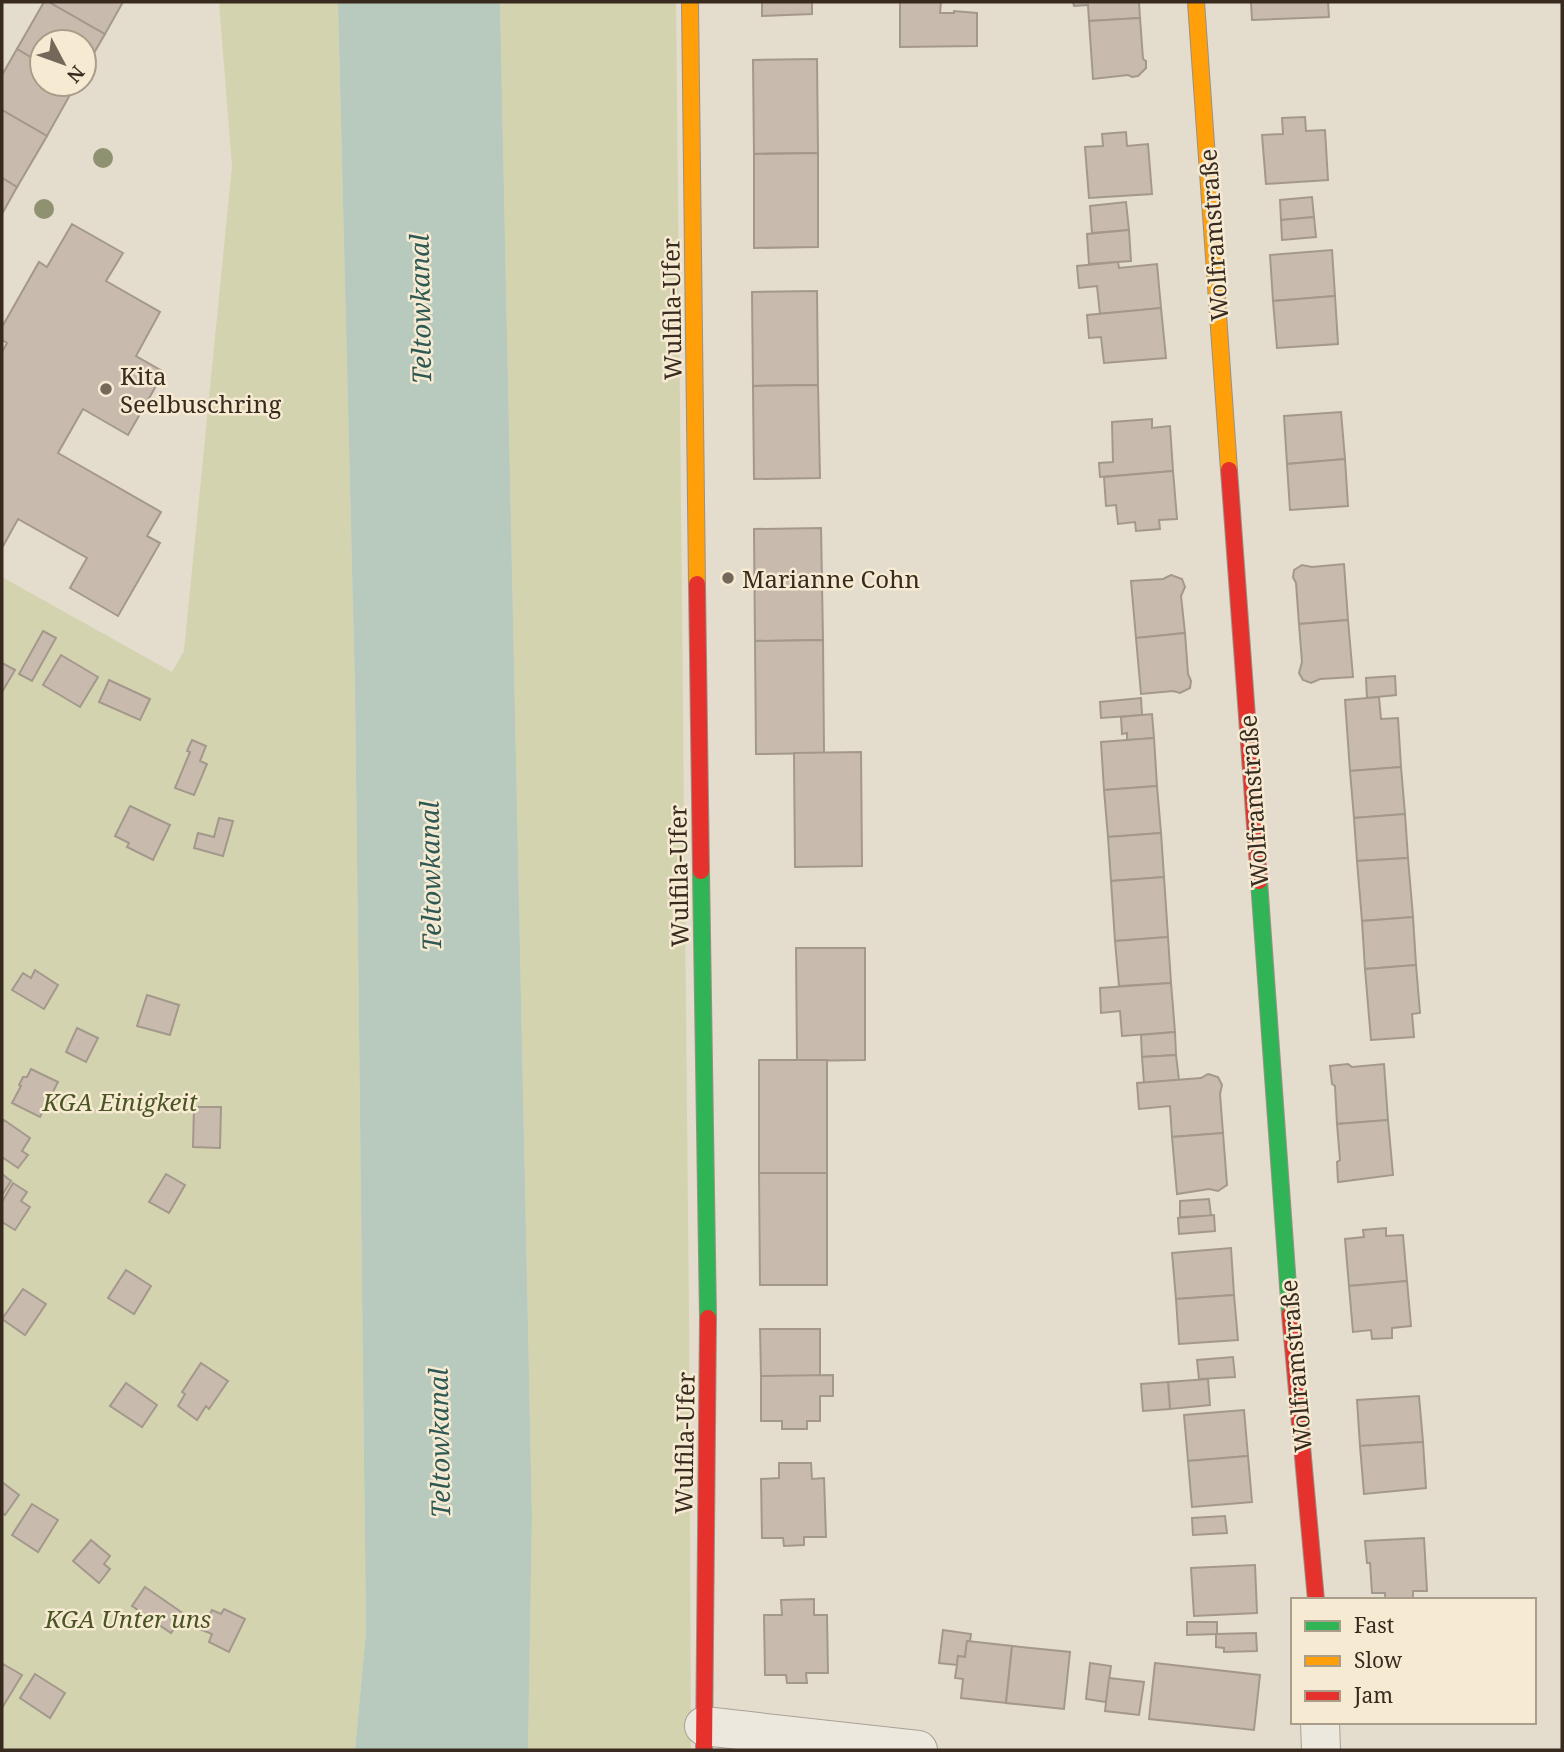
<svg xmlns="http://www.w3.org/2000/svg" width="1564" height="1752" viewBox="0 0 1564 1752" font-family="'Noto Serif',serif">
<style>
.green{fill:#d4d3af}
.water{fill:#b8c9be}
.building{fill:#c8bbae;stroke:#a4988c;stroke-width:2}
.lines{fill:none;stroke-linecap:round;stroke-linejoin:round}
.street-casing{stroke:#a9a195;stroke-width:40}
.fast-casing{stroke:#999186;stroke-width:18}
.slow-casing{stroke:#999186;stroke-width:18}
.jam-casing{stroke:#999186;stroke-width:18}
.street{stroke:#ece8de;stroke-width:38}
.fast{stroke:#30b455;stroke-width:16}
.slow{stroke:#ff9f0a;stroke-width:16}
.jam{stroke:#e5322d;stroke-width:16}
.tree{fill:#8f9270}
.poi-dot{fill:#74685b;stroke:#f6ebd2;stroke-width:2.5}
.labels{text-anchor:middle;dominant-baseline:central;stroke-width:5;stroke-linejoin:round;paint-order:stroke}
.street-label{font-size:24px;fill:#382a1e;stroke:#f6ebd2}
.poi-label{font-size:24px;fill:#382a1e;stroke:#f6ebd2;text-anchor:start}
.park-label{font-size:24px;font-style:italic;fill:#4a5524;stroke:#f6ebd2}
.water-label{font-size:26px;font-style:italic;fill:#2d5854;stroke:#f6ebd2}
</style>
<rect width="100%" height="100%" fill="#e4dccd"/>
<g class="green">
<polygon points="219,2 338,2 355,689 366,1632 355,1750 2,1750 2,577 172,672 184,651 232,166"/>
<polygon points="500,2 676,2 689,1316 691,1750 528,1750 532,1517"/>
</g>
<polygon class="water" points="338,2 500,2 532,1517 528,1750 355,1750 366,1632 355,689"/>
<g class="building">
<polygon points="44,2 49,2 105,34 84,70 84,42 42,42 42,64 17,49"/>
<polygon points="49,2 123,2 105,34"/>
<polygon points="762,2 812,2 812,14 762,16"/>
<polygon points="900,2 941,2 940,13 954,13 954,11 977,13 977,46 900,47"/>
<polygon points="1073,2 1139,2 1140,18 1089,21 1088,5 1074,6"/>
<polygon points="1251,2 1328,2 1329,17 1252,20"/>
<polygon points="1140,18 1143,59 1146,61 1146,68 1138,76 1132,77 1128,75 1093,79 1089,21"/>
<polygon points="17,49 42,64 42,84 76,84 47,136 2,110 2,75"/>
<polygon points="817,59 818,153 754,154 753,60"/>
<polygon points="2,110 47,136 17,187 2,178"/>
<polygon points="1305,117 1306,131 1325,130 1328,180 1266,184 1262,135 1283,134 1282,118"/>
<polygon points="1126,132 1127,146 1148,144 1152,194 1089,198 1085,147 1103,146 1102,134"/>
<polygon points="818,153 818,247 754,248 754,154"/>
<polygon points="2,178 17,187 2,214"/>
<polygon points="1312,197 1314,217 1281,220 1280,200"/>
<polygon points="1126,202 1129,230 1092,233 1090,206"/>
<polygon points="1314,217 1316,237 1282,240 1281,220"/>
<polygon points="72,224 123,253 106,281 160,312 136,356 164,372 128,435 83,409 58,453 161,512 147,536 160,543 118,616 70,588 87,558 18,519 2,548 2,352 7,343 2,340 2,327 39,262 47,267"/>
<polygon points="1129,230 1131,261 1089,264 1087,234"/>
<polygon points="1332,250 1335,296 1273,301 1270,255"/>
<polygon points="1118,262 1119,268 1157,264 1161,308 1100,314 1097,286 1079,288 1077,266"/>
<polygon points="817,291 818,385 753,386 752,292"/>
<polygon points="1335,296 1338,344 1277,348 1273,301"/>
<polygon points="1161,308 1166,358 1104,363 1101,337 1089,338 1087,315"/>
<polygon points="818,385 820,478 754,479 753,386"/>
<polygon points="1341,412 1345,459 1287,464 1284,416"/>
<polygon points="1152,419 1152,428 1170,426 1173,471 1100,477 1099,463 1113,462 1112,422"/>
<polygon points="1345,459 1348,506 1290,510 1287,464"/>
<polygon points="1173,471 1177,519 1159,520 1160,529 1136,531 1135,522 1118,524 1116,505 1106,506 1104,477"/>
<polygon points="821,528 823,640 755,641 754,529"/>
<polygon points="1344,564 1348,620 1299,624 1296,583 1293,577 1294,570 1302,565 1312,567"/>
<polygon points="1171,575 1182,579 1185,587 1181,596 1185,633 1136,638 1131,581 1163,579"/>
<polygon points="1348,620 1353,677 1320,679 1311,683 1303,680 1299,673 1302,662 1299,624"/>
<polygon points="43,631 56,638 32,681 19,674"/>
<polygon points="1185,633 1188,674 1191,681 1190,688 1180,693 1173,691 1141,694 1136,638"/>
<polygon points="823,640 824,753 756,754 755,641"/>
<polygon points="61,655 98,677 80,707 43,685"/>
<polygon points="2,663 15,670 2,692"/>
<polygon points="1395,676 1396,695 1367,698 1366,678"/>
<polygon points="109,680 150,699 140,720 99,702"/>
<polygon points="1379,697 1381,719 1398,718 1401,767 1350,771 1345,700"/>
<polygon points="1141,698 1142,715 1101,718 1100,702"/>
<polygon points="1152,714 1154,738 1127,740 1127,733 1122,734 1121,717"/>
<polygon points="1154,738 1157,786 1104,790 1101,742"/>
<polygon points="192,740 206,746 200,761 207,764 194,795 175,788 190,752 187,751"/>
<polygon points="861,752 862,866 795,867 794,753"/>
<polygon points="1401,767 1405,814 1354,818 1350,771"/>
<polygon points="1157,786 1161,833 1108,837 1104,790"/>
<polygon points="130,806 170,825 153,860 127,847 129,843 115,836"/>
<polygon points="1405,814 1408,858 1357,861 1354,818"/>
<polygon points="219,818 233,821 223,856 194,848 198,833 214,837"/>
<polygon points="1161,833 1164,877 1111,881 1108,837"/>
<polygon points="1408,858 1413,917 1362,921 1357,861"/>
<polygon points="1164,877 1168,937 1115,941 1111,881"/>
<polygon points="1413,917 1416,965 1365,969 1362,921"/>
<polygon points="1168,937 1171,983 1119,986 1115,941"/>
<polygon points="796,948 865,948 865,1060 797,1061"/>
<polygon points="1416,965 1420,1013 1412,1014 1414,1037 1371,1040 1365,969"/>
<polygon points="35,970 58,985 44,1009 12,990 23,973 31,978"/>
<polygon points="1171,983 1175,1032 1122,1036 1120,1011 1101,1013 1100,988"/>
<polygon points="147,995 179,1005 170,1035 137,1026"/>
<polygon points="77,1028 98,1038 86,1062 66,1052"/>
<polygon points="1175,1032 1176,1055 1142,1057 1141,1035"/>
<polygon points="1176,1055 1179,1080 1144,1083 1142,1057"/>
<rect x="759" y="1060" width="68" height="113"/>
<polygon points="1348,1064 1352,1067 1384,1064 1388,1120 1337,1124 1335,1086 1332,1084 1330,1066"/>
<polygon points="31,1069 58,1082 40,1117 12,1103 21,1086 19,1085 23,1077 27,1077"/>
<polygon points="1208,1074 1218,1077 1222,1085 1220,1094 1223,1133 1172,1137 1170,1106 1139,1109 1137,1083 1201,1078"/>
<polygon points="194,1107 221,1107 220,1148 193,1147"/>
<polygon points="4,1120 30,1138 22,1151 28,1155 18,1168 2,1157 2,1123"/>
<polygon points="1388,1120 1393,1175 1338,1182 1337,1162 1340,1160 1337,1124"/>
<polygon points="1223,1133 1227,1185 1218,1191 1209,1189 1177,1194 1172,1137"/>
<polygon points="759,1173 827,1173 827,1285 760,1285"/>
<polygon points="2,1174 11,1181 2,1195"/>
<polygon points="166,1174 185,1185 169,1213 149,1202"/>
<polygon points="13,1183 27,1192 21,1201 30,1207 15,1230 2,1222 2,1202"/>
<polygon points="1209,1199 1211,1216 1180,1217 1180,1201"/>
<polygon points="1214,1215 1215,1231 1179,1234 1178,1218"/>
<polygon points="1386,1228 1386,1236 1403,1235 1407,1281 1349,1286 1345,1239 1364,1237 1363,1230"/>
<polygon points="1231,1248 1234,1295 1176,1299 1172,1253"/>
<polygon points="126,1270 151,1286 134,1314 108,1298"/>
<polygon points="1407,1281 1411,1326 1392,1328 1392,1338 1372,1339 1371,1330 1353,1332 1349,1286"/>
<polygon points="23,1289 46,1304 25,1335 2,1319"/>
<polygon points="1234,1295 1238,1340 1179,1344 1176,1299"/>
<polygon points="760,1329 820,1329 820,1376 761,1376"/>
<polygon points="1233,1357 1235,1377 1199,1379 1197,1360"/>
<polygon points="201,1363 228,1381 209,1409 206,1406 197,1420 178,1406 185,1394 182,1392"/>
<polygon points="833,1375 833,1396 820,1396 820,1421 807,1421 807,1429 782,1429 782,1421 761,1421 761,1376"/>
<polygon points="1208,1379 1210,1405 1170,1409 1168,1382"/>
<polygon points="1168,1382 1170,1409 1143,1411 1141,1384"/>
<polygon points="126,1383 157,1405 142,1427 110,1406"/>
<polygon points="1419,1396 1423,1442 1360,1446 1357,1400"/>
<polygon points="1244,1410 1248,1456 1188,1461 1184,1415"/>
<polygon points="1423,1442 1426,1488 1364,1494 1360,1446"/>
<polygon points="1248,1456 1252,1502 1192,1507 1188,1461"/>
<polygon points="779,1463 811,1463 812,1479 824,1478 826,1537 804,1537 804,1545 784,1546 783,1538 762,1538 761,1479 779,1478"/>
<polygon points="2,1482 19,1495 5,1515 2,1513"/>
<polygon points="32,1504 58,1520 38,1552 12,1535"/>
<polygon points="1225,1516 1227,1533 1193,1535 1192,1518"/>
<polygon points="1424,1538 1427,1591 1413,1591 1413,1600 1385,1600 1385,1593 1372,1593 1370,1563 1367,1563 1365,1541"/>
<polygon points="91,1540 110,1556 104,1564 110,1569 99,1583 73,1561"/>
<polygon points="1255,1565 1257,1613 1194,1616 1191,1568"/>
<polygon points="145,1587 184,1614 171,1633 132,1606"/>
<polygon points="814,1599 814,1615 827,1615 828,1673 806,1673 807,1683 787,1683 786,1675 765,1675 764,1615 782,1615 781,1600"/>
<polygon points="224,1609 245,1619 229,1652 209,1642 212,1634 202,1630 212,1610 221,1614"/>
<polygon points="1187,1622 1217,1622 1217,1634 1187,1635"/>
<polygon points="943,1630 971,1634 970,1641 967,1641 965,1657 958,1656 957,1665 939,1663"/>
<polygon points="1256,1633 1257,1651 1224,1652 1224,1648 1216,1647 1216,1634"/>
<polygon points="967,1641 1012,1646 1006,1703 961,1698 963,1679 955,1678 957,1665 958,1656 965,1657"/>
<polygon points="1012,1646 1070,1652 1064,1709 1006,1703"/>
<polygon points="1090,1663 1111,1666 1106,1702 1086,1699"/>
<polygon points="1155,1663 1260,1675 1254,1730 1149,1719"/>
<polygon points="3,1664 22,1675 2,1708 2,1667"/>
<polygon points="35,1674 65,1693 50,1718 20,1698"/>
<polygon points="1109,1678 1144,1682 1139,1715 1105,1711"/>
</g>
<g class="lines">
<g class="street-casing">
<g id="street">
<polyline points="1320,1722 1321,1750"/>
<polyline points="704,1726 918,1750"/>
</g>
</g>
<g class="fast-casing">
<g id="fast">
<polyline points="701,871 708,1318"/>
<polyline points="1259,881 1290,1314"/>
</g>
</g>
<g class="slow-casing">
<g id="slow">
<polyline points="690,2 697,584"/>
<polyline points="1196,2 1229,470"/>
</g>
</g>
<g class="jam-casing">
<g id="jam">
<polyline points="1229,470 1259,881"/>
<polyline points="697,584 701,871"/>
<polyline points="1290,1314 1316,1600"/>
<polyline points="704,1750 708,1318"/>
</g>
</g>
<use href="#street" class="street"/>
<use href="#fast" class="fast"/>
<use href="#slow" class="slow"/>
<use href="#jam" class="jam"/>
</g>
<g class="tree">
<circle cx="103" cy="158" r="10"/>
<circle cx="44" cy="209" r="10"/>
</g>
<g class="poi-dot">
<circle cx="106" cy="389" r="7"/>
<circle cx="728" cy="578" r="7"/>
</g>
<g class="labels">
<g class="street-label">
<text transform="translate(1213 235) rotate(-94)">Wolframstraße</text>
<text transform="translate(671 309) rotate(-91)">Wulfila-Ufer</text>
<text transform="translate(1253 801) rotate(-94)">Wolframstraße</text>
<text transform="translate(678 876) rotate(-91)">Wulfila-Ufer</text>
<text transform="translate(1295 1366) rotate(-95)">Wolframstraße</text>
<text transform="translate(684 1443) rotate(-89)">Wulfila-Ufer</text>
</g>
<g class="poi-label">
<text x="120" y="375">Kita<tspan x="120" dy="28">Seelbuschring</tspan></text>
<text x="742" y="578">Marianne Cohn</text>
</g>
<g class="park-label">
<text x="120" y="1101">KGA Einigkeit</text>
<text x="128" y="1618">KGA Unter uns</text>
</g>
<g class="water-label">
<text transform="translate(420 309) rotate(-91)">Teltowkanal</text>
<text transform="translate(430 876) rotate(-91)">Teltowkanal</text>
<text transform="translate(439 1443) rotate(-91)">Teltowkanal</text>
</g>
</g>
<rect width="1564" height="1752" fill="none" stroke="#382a1e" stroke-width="7"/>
<rect x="1291" y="1598" width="245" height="126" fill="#f6ebd2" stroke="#aa9e8a" stroke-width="2"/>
<rect x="1305" y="1621" width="35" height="10" fill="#30b455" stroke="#aa9e8a" stroke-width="2"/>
<text x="1354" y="1633" font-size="21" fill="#382a1e">Fast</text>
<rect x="1305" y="1656" width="35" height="10" fill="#ff9f0a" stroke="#aa9e8a" stroke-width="2"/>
<text x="1354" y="1668" font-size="21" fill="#382a1e">Slow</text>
<rect x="1305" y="1691" width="35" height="10" fill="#e5322d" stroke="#aa9e8a" stroke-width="2"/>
<text x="1354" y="1703" font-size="21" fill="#382a1e">Jam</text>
<g transform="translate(63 63) rotate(131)"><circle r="33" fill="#f6ebd2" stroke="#aa9e8a" stroke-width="2"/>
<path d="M0-5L12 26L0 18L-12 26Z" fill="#74685b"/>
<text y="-10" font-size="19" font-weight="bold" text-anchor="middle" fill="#382a1e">N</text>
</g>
</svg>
